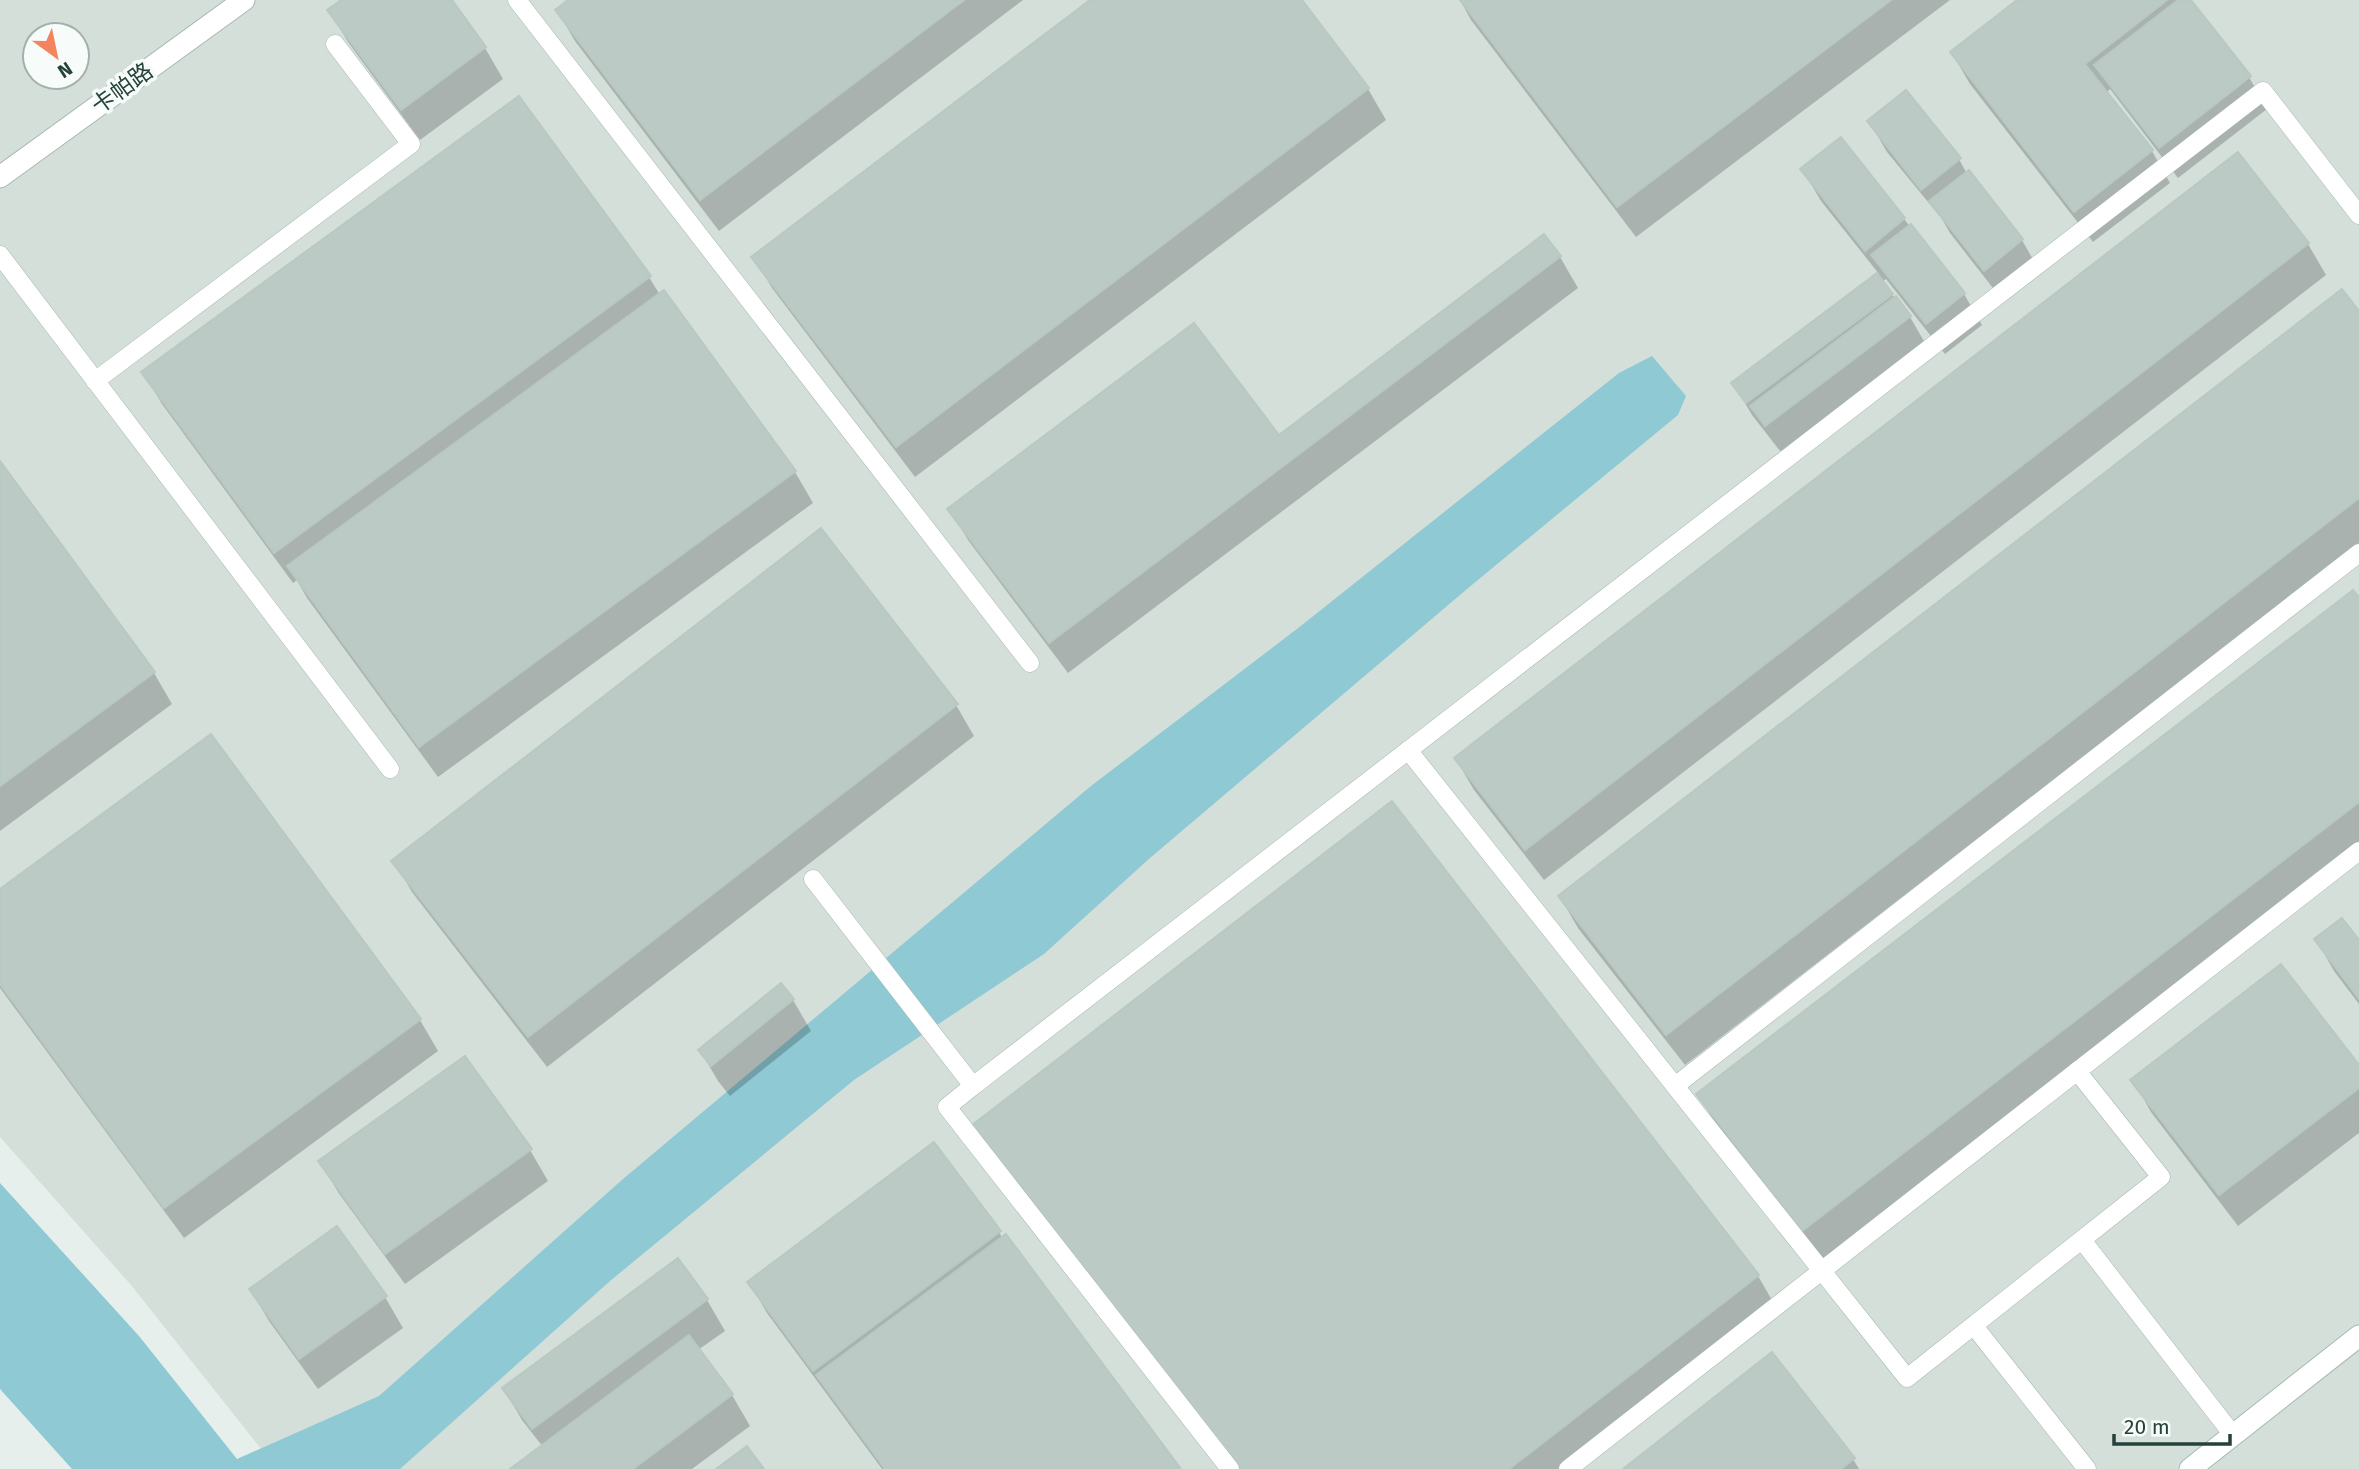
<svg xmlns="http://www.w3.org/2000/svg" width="2359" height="1469" viewBox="0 0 2359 1469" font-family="'Fira Sans','Noto Sans SC',sans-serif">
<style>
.built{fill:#d4dfda;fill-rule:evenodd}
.water{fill:#8ec9d4}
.shadow{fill:#0003}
.building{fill:#bbcac4;stroke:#b8c9c2;stroke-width:2}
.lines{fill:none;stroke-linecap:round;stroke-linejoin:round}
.lane-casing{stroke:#a8b8b2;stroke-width:19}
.street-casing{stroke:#a8b8b2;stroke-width:23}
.secondary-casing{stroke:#a4bbb3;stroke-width:23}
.lane{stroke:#fff;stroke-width:18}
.street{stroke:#fff;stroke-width:21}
.secondary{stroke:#fff;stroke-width:21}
.labels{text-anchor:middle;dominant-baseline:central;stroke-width:7;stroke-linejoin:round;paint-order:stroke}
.street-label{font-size:23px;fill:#24423a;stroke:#f7fbf9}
</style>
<rect width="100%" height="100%" fill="#e6efeb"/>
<path class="built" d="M0,0H2359V1469H277L131,1285L0,1137ZM35,35H77V77H35Z"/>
<polygon class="water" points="1652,356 1686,396 1678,415 1467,589 1150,858 1044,954 854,1080 610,1281 400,1469 72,1469 0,1389 0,1183 139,1336 237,1459 379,1396 623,1179 1091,786 1302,625 1619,373"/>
<g class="shadow">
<polygon points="344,0 450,0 485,48 503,79 420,140 348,42 330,11"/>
<polygon points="571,0 1023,0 719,231 575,41 557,10"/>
<polygon points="1093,0 1300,0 1368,89 1386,120 915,477 772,288 754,257"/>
<polygon points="1460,0 1950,0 1636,237 1471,20"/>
<polygon points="2019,0 2189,0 2249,77 2267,109 2178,178 2110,89 2106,93 2152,151 2170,183 2093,242 1970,84 1952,53"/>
<polygon points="518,98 649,277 660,295 663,293 795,472 813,503 438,777 307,598 297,580 293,583 162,404 144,373"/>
<polygon points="1869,121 1959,159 1967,174 2022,240 2040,272 2003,301 1950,233 1942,219 1887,152"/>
<polygon points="1841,140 1964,294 1982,325 1945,354 1886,279 1882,282 1910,317 1928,348 1784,456 1752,415 1734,384 1879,274 1821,201 1803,170"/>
<polygon points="2308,244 2326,275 1544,880 1474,790 1456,759"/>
<polygon points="1560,257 1578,288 1068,673 968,540 950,509 1278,437"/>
<polygon points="2359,314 2359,543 1685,1065 1578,928 1560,897"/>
<polygon points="0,464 154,673 172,704 0,831"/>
<polygon points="2359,600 2359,847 1821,1261 1717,1126 1699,1095"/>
<polygon points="956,705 974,736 547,1067 412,892 394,861"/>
<polygon points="1391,803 1758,1276 1776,1307 1567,1469 1233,1469"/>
<polygon points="0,891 420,1020 438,1051 184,1238 0,988"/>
<polygon points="2316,939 2359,943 2359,1004 2334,971"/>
<polygon points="793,1000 811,1031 730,1096 718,1081 700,1050"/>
<polygon points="464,1058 530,1150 548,1181 405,1284 338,1192 320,1161"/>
<polygon points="2359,1068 2359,1133 2238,1226 2151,1112 2133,1080"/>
<polygon points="999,1232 1003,1239 1178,1469 882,1469 767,1313 749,1282"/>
<polygon points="251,1290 385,1297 403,1328 318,1389 269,1321"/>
<polygon points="707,1300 725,1331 698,1350 732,1395 750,1426 692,1469 513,1469 543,1447 522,1420 504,1389"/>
<polygon points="1853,1459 1859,1469 1626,1469"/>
</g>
<g class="building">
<polygon points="341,0 452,0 486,47 401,110 327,10"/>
<polygon points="568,0 964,0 700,200 555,10"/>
<polygon points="1090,0 1302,0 1369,88 896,447 751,257"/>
<polygon points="1460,0 1891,0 1617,207"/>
<polygon points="2017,0 2167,0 2085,64 2153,150 2074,212 1950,52"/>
<polygon points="2178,0 2191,0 2251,76 2159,148 2094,65"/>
<polygon points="1906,90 1961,158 1921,190 1867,121"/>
<polygon points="519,96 651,276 274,553 141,372"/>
<polygon points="1841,137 1905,218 1865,251 1800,169"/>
<polygon points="2238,152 2309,243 1525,850 1454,758"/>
<polygon points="1969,170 2023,239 1984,271 1929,201"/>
<polygon points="1911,224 1965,293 1926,324 1871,255"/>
<polygon points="1544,234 1561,256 1049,643 947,509 1194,323 1279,435"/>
<polygon points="1877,273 1893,294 1746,403 1731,383"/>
<polygon points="2342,289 2359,311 2359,498 1666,1035 1558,896"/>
<polygon points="664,290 796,471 419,747 287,566"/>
<polygon points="1896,296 1911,316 1765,426 1750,406"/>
<polygon points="0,461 155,672 0,786"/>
<polygon points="821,528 958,704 528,1037 391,861"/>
<polygon points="2353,590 2359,597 2359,802 1802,1231 1696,1094"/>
<polygon points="211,734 421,1019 164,1208 0,984 0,889"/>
<polygon points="1392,801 1759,1275 1509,1469 1237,1469 971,1126"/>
<polygon points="2342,918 2359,940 2359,999 2314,939"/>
<polygon points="2281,964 2359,1065 2359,1088 2219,1195 2130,1080"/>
<polygon points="781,983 794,999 711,1066 698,1050"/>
<polygon points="465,1056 532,1149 385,1254 318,1161"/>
<polygon points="934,1142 1001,1231 813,1371 747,1282"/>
<polygon points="337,1226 387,1296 299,1359 249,1289"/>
<polygon points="1006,1234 1181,1469 885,1469 816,1375"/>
<polygon points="678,1258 708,1299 532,1429 502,1388"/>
<polygon points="689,1335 733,1394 633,1469 510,1469"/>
<polygon points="1772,1352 1855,1458 1841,1469 1623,1469"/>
<polygon points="747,1446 764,1469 716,1469"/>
</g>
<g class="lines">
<g class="lane-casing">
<g id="lane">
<polyline points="517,0 1030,663"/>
<polyline points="0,255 390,769"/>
<polyline points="95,381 411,144 335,44"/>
<polyline points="1408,750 1907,1378 2161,1177 2077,1071"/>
<polyline points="813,879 973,1086 2263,91 2359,215"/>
<polyline points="973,1086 947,1107 1230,1469"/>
<polyline points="1675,1086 2359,553"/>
<polyline points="2082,1240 2233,1435"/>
<polyline points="1974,1326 2087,1469"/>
<polyline points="1568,1469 2359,851"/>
</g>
</g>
<g class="street-casing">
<polyline id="street" points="0,177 244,0"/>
</g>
<g class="secondary-casing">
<polyline id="secondary" points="2190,1469 2359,1336"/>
</g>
<use href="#lane" class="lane"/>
<use href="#street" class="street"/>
<use href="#secondary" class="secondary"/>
</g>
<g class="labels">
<g class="street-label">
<text transform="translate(122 88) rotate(-36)">卡帕路</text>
</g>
</g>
<g transform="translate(56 56) rotate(147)"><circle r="33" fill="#f7fbf9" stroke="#a3b1ad" stroke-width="2"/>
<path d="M0-5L12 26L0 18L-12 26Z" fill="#f4845f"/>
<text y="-10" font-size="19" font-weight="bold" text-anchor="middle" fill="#24423a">N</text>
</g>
<path d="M2114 1434v10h116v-10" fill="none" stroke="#24423a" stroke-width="3.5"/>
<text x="2124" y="1434" font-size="21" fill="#24423a" stroke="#f7fbf9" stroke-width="5" paint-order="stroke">20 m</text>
</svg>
